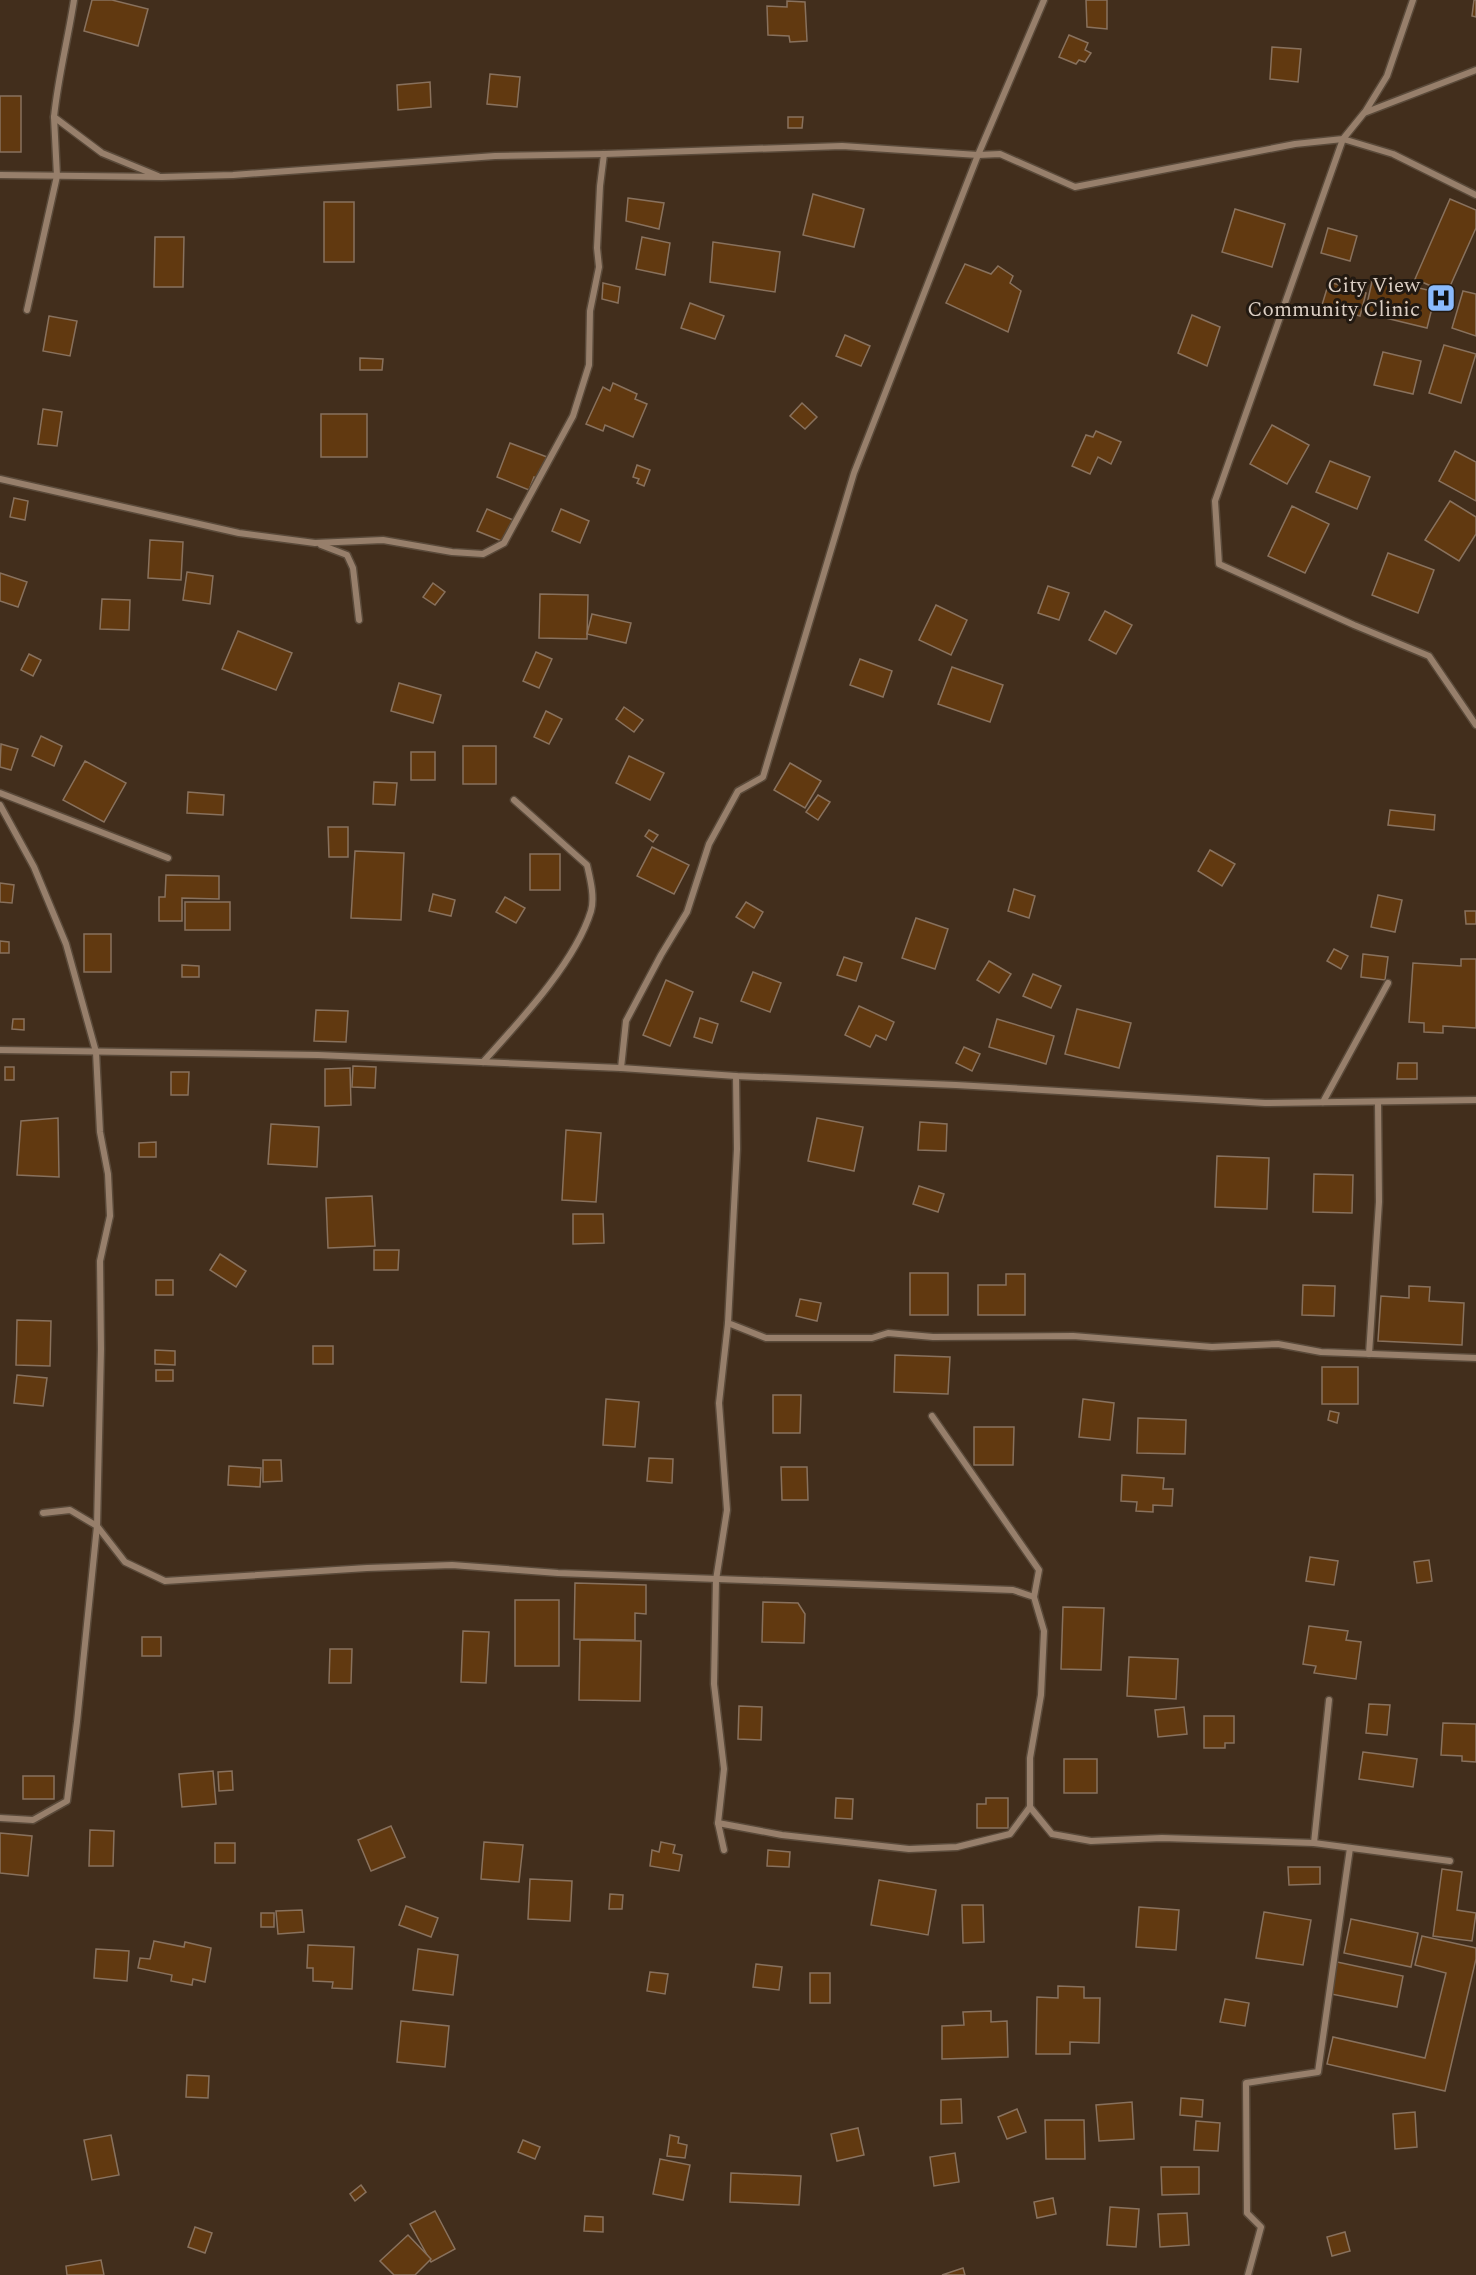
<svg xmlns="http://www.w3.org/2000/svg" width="1476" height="2275" viewBox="0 0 1476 2275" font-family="Spectral,serif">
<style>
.building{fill:#613910;stroke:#88715d;stroke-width:1.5}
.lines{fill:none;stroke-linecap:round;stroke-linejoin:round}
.minor-casing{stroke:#5a4a3a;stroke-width:9}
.minor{stroke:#977f6b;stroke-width:6}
.labels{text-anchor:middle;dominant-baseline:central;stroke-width:6;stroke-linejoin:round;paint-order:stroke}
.poi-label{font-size:21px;fill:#dccfc4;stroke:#221911;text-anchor:end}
</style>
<rect width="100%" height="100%" fill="#422e1c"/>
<g class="building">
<polygon points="92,0 112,0 148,9 138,46 84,31"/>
<polygon points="1086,0 1107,0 1107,29 1087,27"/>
<polygon points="1474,0 1476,0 1476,17 1472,16"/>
<polygon points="787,1 805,2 807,41 790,42 789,36 768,35 767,6 787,7"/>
<polygon points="1069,35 1088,43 1085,50 1091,53 1085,62 1079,60 1076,64 1059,57"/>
<polygon points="1272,47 1301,49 1298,82 1270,79"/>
<polygon points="490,74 520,77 517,107 487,104"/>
<polygon points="430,82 431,107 398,110 397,85"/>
<rect x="0" y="96" width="21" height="56"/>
<polygon points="788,117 803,117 802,128 788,128"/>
<polygon points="813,194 864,209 854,247 803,235"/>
<polygon points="628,198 664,203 659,229 626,221"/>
<polygon points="1450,199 1476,210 1476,228 1447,293 1415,279"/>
<rect x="324" y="202" width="30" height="60"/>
<polygon points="1235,209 1285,224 1272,267 1222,252"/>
<polygon points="1328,228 1357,236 1350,261 1321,253"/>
<polygon points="155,237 184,237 183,287 154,287"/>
<polygon points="642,237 670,243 665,275 636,269"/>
<polygon points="713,242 780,252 775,292 710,282"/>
<polygon points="965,264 991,274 998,266 1013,276 1010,283 1021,291 1008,332 946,303"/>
<polygon points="1373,277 1436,292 1427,328 1365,313"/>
<polygon points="1329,282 1366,293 1360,316 1322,305"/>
<polygon points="603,283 620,287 618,303 602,299"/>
<polygon points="1463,291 1476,294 1476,336 1452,328"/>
<polygon points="690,303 724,316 715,339 681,328"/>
<polygon points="1192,315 1220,327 1207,366 1178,353"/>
<polygon points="49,316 77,321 70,356 43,351"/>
<polygon points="845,335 870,346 861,366 836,356"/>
<polygon points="1444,345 1476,354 1461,403 1429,393"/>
<polygon points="1383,352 1421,361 1413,394 1374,385"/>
<polygon points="360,358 383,359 382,370 360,370"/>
<polygon points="613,383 637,394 635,399 647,404 633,437 605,425 603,431 586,424 603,387 610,391"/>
<polygon points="802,403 817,417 805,429 790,416"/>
<polygon points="43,409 62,412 57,446 38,444"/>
<rect x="321" y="414" width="46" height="43"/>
<polygon points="1272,425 1309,445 1287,484 1250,464"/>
<polygon points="1096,431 1121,442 1111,464 1098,457 1090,474 1072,466 1086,435 1093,437"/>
<polygon points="510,443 547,457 539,479 534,477 529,490 497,477"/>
<polygon points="1455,451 1476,462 1476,501 1439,481"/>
<polygon points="1330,461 1370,477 1357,509 1316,492"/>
<polygon points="637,465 650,470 644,486 637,483 639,479 633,477"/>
<polygon points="14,498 28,501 25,520 10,517"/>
<polygon points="1450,501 1476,517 1476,534 1459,561 1425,540"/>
<polygon points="1292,506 1329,524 1305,573 1268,556"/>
<polygon points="487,509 513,520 504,542 477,531"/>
<polygon points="561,509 589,521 580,543 552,531"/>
<polygon points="150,540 183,542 181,580 148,578"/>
<polygon points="1388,553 1434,570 1418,613 1372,595"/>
<polygon points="187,572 213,576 210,604 183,600"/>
<polygon points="0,573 27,582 18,607 0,601"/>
<polygon points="433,583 445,592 435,605 423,597"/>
<polygon points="1048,586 1069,593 1059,620 1038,613"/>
<polygon points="540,594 588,595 587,639 539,638"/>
<polygon points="102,599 130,600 129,630 100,629"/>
<polygon points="936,605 967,620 951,655 919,640"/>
<polygon points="1105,611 1132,625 1116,654 1089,640"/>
<polygon points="592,614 631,623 626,643 587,634"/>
<polygon points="238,631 292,653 276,690 222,669"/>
<polygon points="536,652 552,659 539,688 523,681"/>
<polygon points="29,654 41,660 33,676 21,670"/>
<polygon points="860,659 892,671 883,697 850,685"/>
<polygon points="952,667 1003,685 990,722 938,704"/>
<polygon points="399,683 441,695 433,723 391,711"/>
<polygon points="624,707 643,720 634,732 616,719"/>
<polygon points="546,711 562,719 549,744 534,737"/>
<polygon points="41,736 62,746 54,766 32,756"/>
<polygon points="1,744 18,749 11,770 0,767"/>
<rect x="463" y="746" width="33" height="38"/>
<rect x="411" y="752" width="24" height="28"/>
<polygon points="629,756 664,773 650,800 616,783"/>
<polygon points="85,761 126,783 104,822 63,800"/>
<polygon points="790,763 821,781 805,808 774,790"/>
<polygon points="374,782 397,783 395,805 373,804"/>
<polygon points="188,792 224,795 223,815 187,813"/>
<polygon points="818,795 830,802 818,820 806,812"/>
<polygon points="1390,810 1435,815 1434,830 1388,825"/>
<polygon points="328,827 348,827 348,857 329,857"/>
<polygon points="649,830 658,835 653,842 645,836"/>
<polygon points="652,847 689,865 674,894 637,876"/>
<polygon points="1210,850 1235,864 1222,886 1198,871"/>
<polygon points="355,851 404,853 401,920 351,918"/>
<rect x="530" y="854" width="30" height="36"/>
<polygon points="166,875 219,876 219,899 182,898 182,921 159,921 159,897 165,897"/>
<polygon points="0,883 14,885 12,903 0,902"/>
<polygon points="1014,889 1035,896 1029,918 1008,911"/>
<polygon points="433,894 455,900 451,916 429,911"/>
<polygon points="1378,895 1402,900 1395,932 1371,927"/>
<polygon points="505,897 525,908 516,923 496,912"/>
<rect x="185" y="902" width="45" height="28"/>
<polygon points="746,902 763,912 754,928 736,917"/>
<polygon points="1465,911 1476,911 1476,924 1466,924"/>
<polygon points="916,918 948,929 935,969 902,958"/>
<rect x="84" y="934" width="27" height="38"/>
<polygon points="0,941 9,942 9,953 0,953"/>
<polygon points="1334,949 1348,956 1341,969 1327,961"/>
<polygon points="1363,954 1388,957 1385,980 1361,977"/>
<polygon points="844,957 862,963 856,981 837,975"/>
<polygon points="1461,959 1476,959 1476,1028 1443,1026 1443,1033 1424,1032 1424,1023 1409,1022 1413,963 1461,966"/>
<polygon points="989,961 1011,974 999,993 977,980"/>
<polygon points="182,965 199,966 199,977 182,977"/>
<polygon points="753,972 781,983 770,1012 741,1001"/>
<polygon points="1033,974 1061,986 1051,1008 1023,996"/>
<polygon points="666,980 693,992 670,1046 643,1035"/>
<polygon points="859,1006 894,1022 886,1040 876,1035 870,1047 845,1035"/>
<polygon points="1077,1009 1131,1023 1119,1068 1065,1054"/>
<polygon points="316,1010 348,1011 346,1042 314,1041"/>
<polygon points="700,1018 718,1024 712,1043 694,1037"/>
<polygon points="13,1019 24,1019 24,1030 12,1029"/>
<polygon points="997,1019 1054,1036 1046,1064 989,1047"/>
<polygon points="964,1047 980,1054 972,1071 956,1063"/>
<polygon points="1398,1063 1417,1063 1417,1079 1397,1079"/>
<polygon points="353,1066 376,1067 375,1088 352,1087"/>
<rect x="5" y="1067" width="9" height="13"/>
<polygon points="350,1068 351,1105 325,1106 325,1069"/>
<polygon points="171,1072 189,1072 188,1095 171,1095"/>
<polygon points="58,1118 59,1177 17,1175 21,1121"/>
<polygon points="817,1118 863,1127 854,1171 808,1161"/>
<polygon points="920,1122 947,1124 946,1151 918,1150"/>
<polygon points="271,1124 319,1127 317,1167 268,1164"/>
<polygon points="566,1130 601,1133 596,1202 562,1200"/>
<polygon points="156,1142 156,1157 139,1157 139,1143"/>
<polygon points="1217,1156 1269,1158 1267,1209 1215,1207"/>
<polygon points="1314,1174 1353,1175 1352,1213 1313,1212"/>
<polygon points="919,1186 944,1194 938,1212 913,1204"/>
<polygon points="372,1196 375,1246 328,1248 326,1198"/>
<polygon points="573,1214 603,1214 604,1243 573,1244"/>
<polygon points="374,1250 399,1250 398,1270 374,1270"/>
<polygon points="220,1254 246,1271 236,1287 210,1270"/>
<rect x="910" y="1273" width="38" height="42"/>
<polygon points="1006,1274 1025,1274 1025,1315 978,1315 978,1285 1006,1285"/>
<rect x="156" y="1280" width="17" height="15"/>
<polygon points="1303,1285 1335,1286 1334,1316 1302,1315"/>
<polygon points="1409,1286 1430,1287 1429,1301 1464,1303 1462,1345 1378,1341 1381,1296 1409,1298"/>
<polygon points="800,1299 821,1303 817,1321 796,1316"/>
<polygon points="17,1320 51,1321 50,1366 16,1365"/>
<rect x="313" y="1346" width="20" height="18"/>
<polygon points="155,1350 175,1351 175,1365 155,1364"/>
<polygon points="895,1355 950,1357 948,1394 894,1392"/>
<rect x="1322" y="1367" width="36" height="37"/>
<rect x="156" y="1370" width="17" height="11"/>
<polygon points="17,1375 47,1378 43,1406 14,1403"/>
<polygon points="773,1395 801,1395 800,1433 773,1433"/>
<polygon points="606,1399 639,1402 635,1447 603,1445"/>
<polygon points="1083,1399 1114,1403 1110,1440 1079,1437"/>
<polygon points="1330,1411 1339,1413 1337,1423 1328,1420"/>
<polygon points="1138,1418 1186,1420 1185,1454 1137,1453"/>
<polygon points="974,1427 1014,1427 1013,1465 974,1465"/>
<polygon points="649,1458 673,1459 672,1483 647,1481"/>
<polygon points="263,1460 281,1460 282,1481 263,1482"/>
<polygon points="229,1466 261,1468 260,1487 228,1485"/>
<polygon points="781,1467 807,1467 808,1500 782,1500"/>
<polygon points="1122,1475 1164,1478 1163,1489 1173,1489 1172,1506 1153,1505 1153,1512 1136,1511 1137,1502 1121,1501"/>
<polygon points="1310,1557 1338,1561 1334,1585 1306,1581"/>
<polygon points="1429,1560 1432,1581 1417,1583 1414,1562"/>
<polygon points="575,1583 646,1585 646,1614 635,1613 635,1640 574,1639"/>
<rect x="515" y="1600" width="44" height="66"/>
<polygon points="763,1602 798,1603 805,1614 804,1643 762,1642"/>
<polygon points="1063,1607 1104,1608 1101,1670 1061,1669"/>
<polygon points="1309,1626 1348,1631 1346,1640 1361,1642 1356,1679 1314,1673 1316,1666 1303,1664"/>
<polygon points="463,1631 489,1632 486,1683 461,1682"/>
<rect x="142" y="1637" width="19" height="19"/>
<polygon points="580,1640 641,1641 640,1701 579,1700"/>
<polygon points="330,1649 352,1649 351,1683 329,1683"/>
<polygon points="1129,1657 1178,1659 1176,1699 1127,1696"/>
<polygon points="1369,1704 1390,1705 1387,1735 1366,1733"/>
<polygon points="739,1706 762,1707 761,1740 738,1739"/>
<polygon points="1184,1707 1187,1734 1158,1737 1155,1710"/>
<polygon points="1204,1716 1234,1716 1234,1743 1225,1743 1225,1748 1204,1748"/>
<polygon points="1443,1723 1476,1724 1476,1762 1462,1761 1462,1756 1441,1755"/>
<polygon points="1363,1752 1417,1759 1413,1787 1359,1779"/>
<rect x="1064" y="1759" width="33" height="34"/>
<polygon points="213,1771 216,1804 182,1807 179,1774"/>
<polygon points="232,1771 233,1790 219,1791 218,1772"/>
<rect x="23" y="1776" width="31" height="23"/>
<polygon points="836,1798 853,1799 852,1819 835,1818"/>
<polygon points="986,1798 1008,1798 1008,1828 977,1828 977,1804 986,1804"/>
<polygon points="391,1826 405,1857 371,1871 358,1840"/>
<polygon points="90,1830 114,1831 113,1866 89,1866"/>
<polygon points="0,1833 32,1836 28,1876 0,1873"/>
<polygon points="484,1842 523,1845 519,1882 481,1879"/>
<polygon points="661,1842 675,1845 673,1853 682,1855 679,1871 650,1866 652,1850 659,1852"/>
<rect x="215" y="1843" width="20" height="20"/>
<polygon points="768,1850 790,1852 789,1867 767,1866"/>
<polygon points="1288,1867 1320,1867 1320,1884 1289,1885"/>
<polygon points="1442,1869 1462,1872 1457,1910 1476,1913 1472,1941 1433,1936"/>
<polygon points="530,1879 572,1881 570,1921 528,1919"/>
<polygon points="879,1880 936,1890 928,1935 871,1925"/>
<polygon points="610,1894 623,1895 622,1909 609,1909"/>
<polygon points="962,1905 983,1905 984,1942 963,1943"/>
<polygon points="406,1906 438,1918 431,1937 399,1925"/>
<polygon points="1139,1907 1179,1910 1176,1950 1136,1947"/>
<polygon points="302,1910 304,1932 278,1934 276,1911"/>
<polygon points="1264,1912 1311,1920 1303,1965 1256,1958"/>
<rect x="261" y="1913" width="13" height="14"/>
<polygon points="1351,1919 1418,1933 1411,1967 1344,1953"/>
<polygon points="1422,1936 1476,1948 1476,1959 1445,2091 1327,2064 1333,2037 1425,2058 1446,1973 1415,1965"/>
<polygon points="154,1941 184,1947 185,1942 211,1948 205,1982 193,1979 192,1985 171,1981 172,1975 138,1968 140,1958 150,1959"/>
<polygon points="308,1945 354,1947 352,1989 332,1988 333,1982 313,1981 313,1968 307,1968"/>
<polygon points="96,1949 129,1951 127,1981 94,1978"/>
<polygon points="418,1949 458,1955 453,1995 413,1990"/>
<polygon points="1337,1962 1403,1976 1397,2007 1331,1994"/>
<polygon points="756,1964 782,1967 779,1990 753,1987"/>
<polygon points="650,1972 668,1974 665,1994 647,1991"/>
<rect x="810" y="1973" width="20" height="30"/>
<polygon points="1058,1986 1084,1987 1084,1998 1100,1998 1099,2043 1070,2042 1070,2054 1036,2054 1037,1997 1058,1998"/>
<polygon points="1225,1999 1249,2003 1245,2026 1220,2022"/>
<polygon points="991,2011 991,2022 1007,2021 1008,2057 942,2059 942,2026 964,2025 963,2012"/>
<polygon points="401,2021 449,2026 445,2067 397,2062"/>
<polygon points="187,2075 209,2076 208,2098 186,2097"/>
<polygon points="1181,2098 1203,2100 1202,2117 1180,2115"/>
<polygon points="961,2099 962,2123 941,2124 941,2100"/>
<polygon points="1132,2102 1134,2139 1099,2141 1096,2105"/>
<polygon points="1017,2109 1026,2132 1007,2139 998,2117"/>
<polygon points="1415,2112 1417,2147 1395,2149 1393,2114"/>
<polygon points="1045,2120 1084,2120 1085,2159 1046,2159"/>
<polygon points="1196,2121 1220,2123 1218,2151 1194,2150"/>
<polygon points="858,2128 864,2155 837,2161 831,2134"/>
<polygon points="111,2135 119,2175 92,2180 84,2140"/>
<polygon points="670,2135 679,2137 678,2143 687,2145 685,2158 667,2156"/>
<polygon points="523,2140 540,2147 535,2159 518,2152"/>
<polygon points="955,2153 959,2182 934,2186 930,2157"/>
<polygon points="660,2159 690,2165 683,2200 653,2194"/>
<polygon points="1161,2167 1199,2167 1199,2194 1162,2195"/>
<polygon points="731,2173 801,2176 799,2205 730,2202"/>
<polygon points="361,2185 366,2192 355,2201 350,2194"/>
<polygon points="1053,2198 1056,2214 1037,2218 1034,2202"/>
<polygon points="1110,2207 1139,2209 1136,2247 1107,2245"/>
<polygon points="435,2211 455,2249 431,2262 410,2224"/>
<polygon points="1187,2213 1189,2245 1160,2247 1158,2214"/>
<polygon points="585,2216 603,2217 603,2232 584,2231"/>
<polygon points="195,2227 212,2233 205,2253 188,2247"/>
<polygon points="1345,2232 1350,2251 1332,2256 1327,2237"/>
<polygon points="408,2235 431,2259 415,2275 394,2275 380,2261"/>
<polygon points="101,2260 104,2275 67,2275 66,2266"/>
<polygon points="963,2268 965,2275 942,2275"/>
</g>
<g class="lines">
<g class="minor-casing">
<g id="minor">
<path d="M74,0C68,39 58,77 54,117L102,153L158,176"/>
<polyline points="1365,112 1387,76 1413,0"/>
<polyline points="0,175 162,177 233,175 495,156 604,154 842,146 978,155 1000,154 1075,187 1295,144 1343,139 1364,113 1476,70"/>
<polyline points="1476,195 1393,154 1343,139 1215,501 1219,564 1354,625 1429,656 1476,725"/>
<polyline points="27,310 57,176 54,117"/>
<polyline points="0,479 239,533 315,543 383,540 452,552 483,554 504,543 573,416 589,365 590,311 599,267 597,248 600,186 604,154"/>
<polyline points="321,545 347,555 353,568 359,620"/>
<polyline points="0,793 168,858"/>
<polyline points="0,805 34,867 66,944 96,1052 100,1132 108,1174 110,1216 100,1261 101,1349 97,1526 77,1722 67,1801 33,1820 0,1818"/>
<polyline points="0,1050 318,1055 621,1068 736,1076 956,1085 1265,1103 1476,1100"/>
<path d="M483,1062C519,1022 575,963 591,911C595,897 590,878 587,865L514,800"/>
<polyline points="621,1068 626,1021 661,955 687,912 709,844 738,791 763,777 854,473 978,155 1044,0"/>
<polyline points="736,1076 737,1149 728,1323 766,1338 872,1338 888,1333 933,1337 1073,1336 1212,1347 1278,1344 1321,1352 1476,1358"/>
<polyline points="1323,1102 1388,983"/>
<polyline points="1369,1354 1379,1202 1378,1102"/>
<polyline points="932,1416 1039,1570 1034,1597"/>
<polyline points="43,1513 70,1510 97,1526 125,1562 165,1581 367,1568 452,1565 558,1573 1013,1590 1034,1597 1044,1631 1041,1695 1030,1758 1030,1807 1052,1834 1091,1841 1162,1838 1314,1843 1450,1861"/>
<polyline points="718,1823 782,1835 909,1849 957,1847 1010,1834 1030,1807"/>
<polyline points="1314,1843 1329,1700"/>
<polyline points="724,1850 718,1823 724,1769 714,1684 716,1580 727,1510 719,1403 728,1323"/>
<polyline points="1248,2275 1261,2227 1247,2213 1246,2083 1318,2072 1350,1848"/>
</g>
</g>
<use href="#minor" class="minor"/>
</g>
<defs>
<g id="hospital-square" transform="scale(1.5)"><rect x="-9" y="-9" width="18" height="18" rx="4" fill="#8abafc" stroke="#221911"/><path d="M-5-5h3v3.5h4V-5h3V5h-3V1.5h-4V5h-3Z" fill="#111"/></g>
</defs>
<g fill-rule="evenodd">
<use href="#hospital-square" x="1441" y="298"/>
</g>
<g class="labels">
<g class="poi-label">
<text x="1420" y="286">City View<tspan x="1420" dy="24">Community Clinic</tspan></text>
</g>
</g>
</svg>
